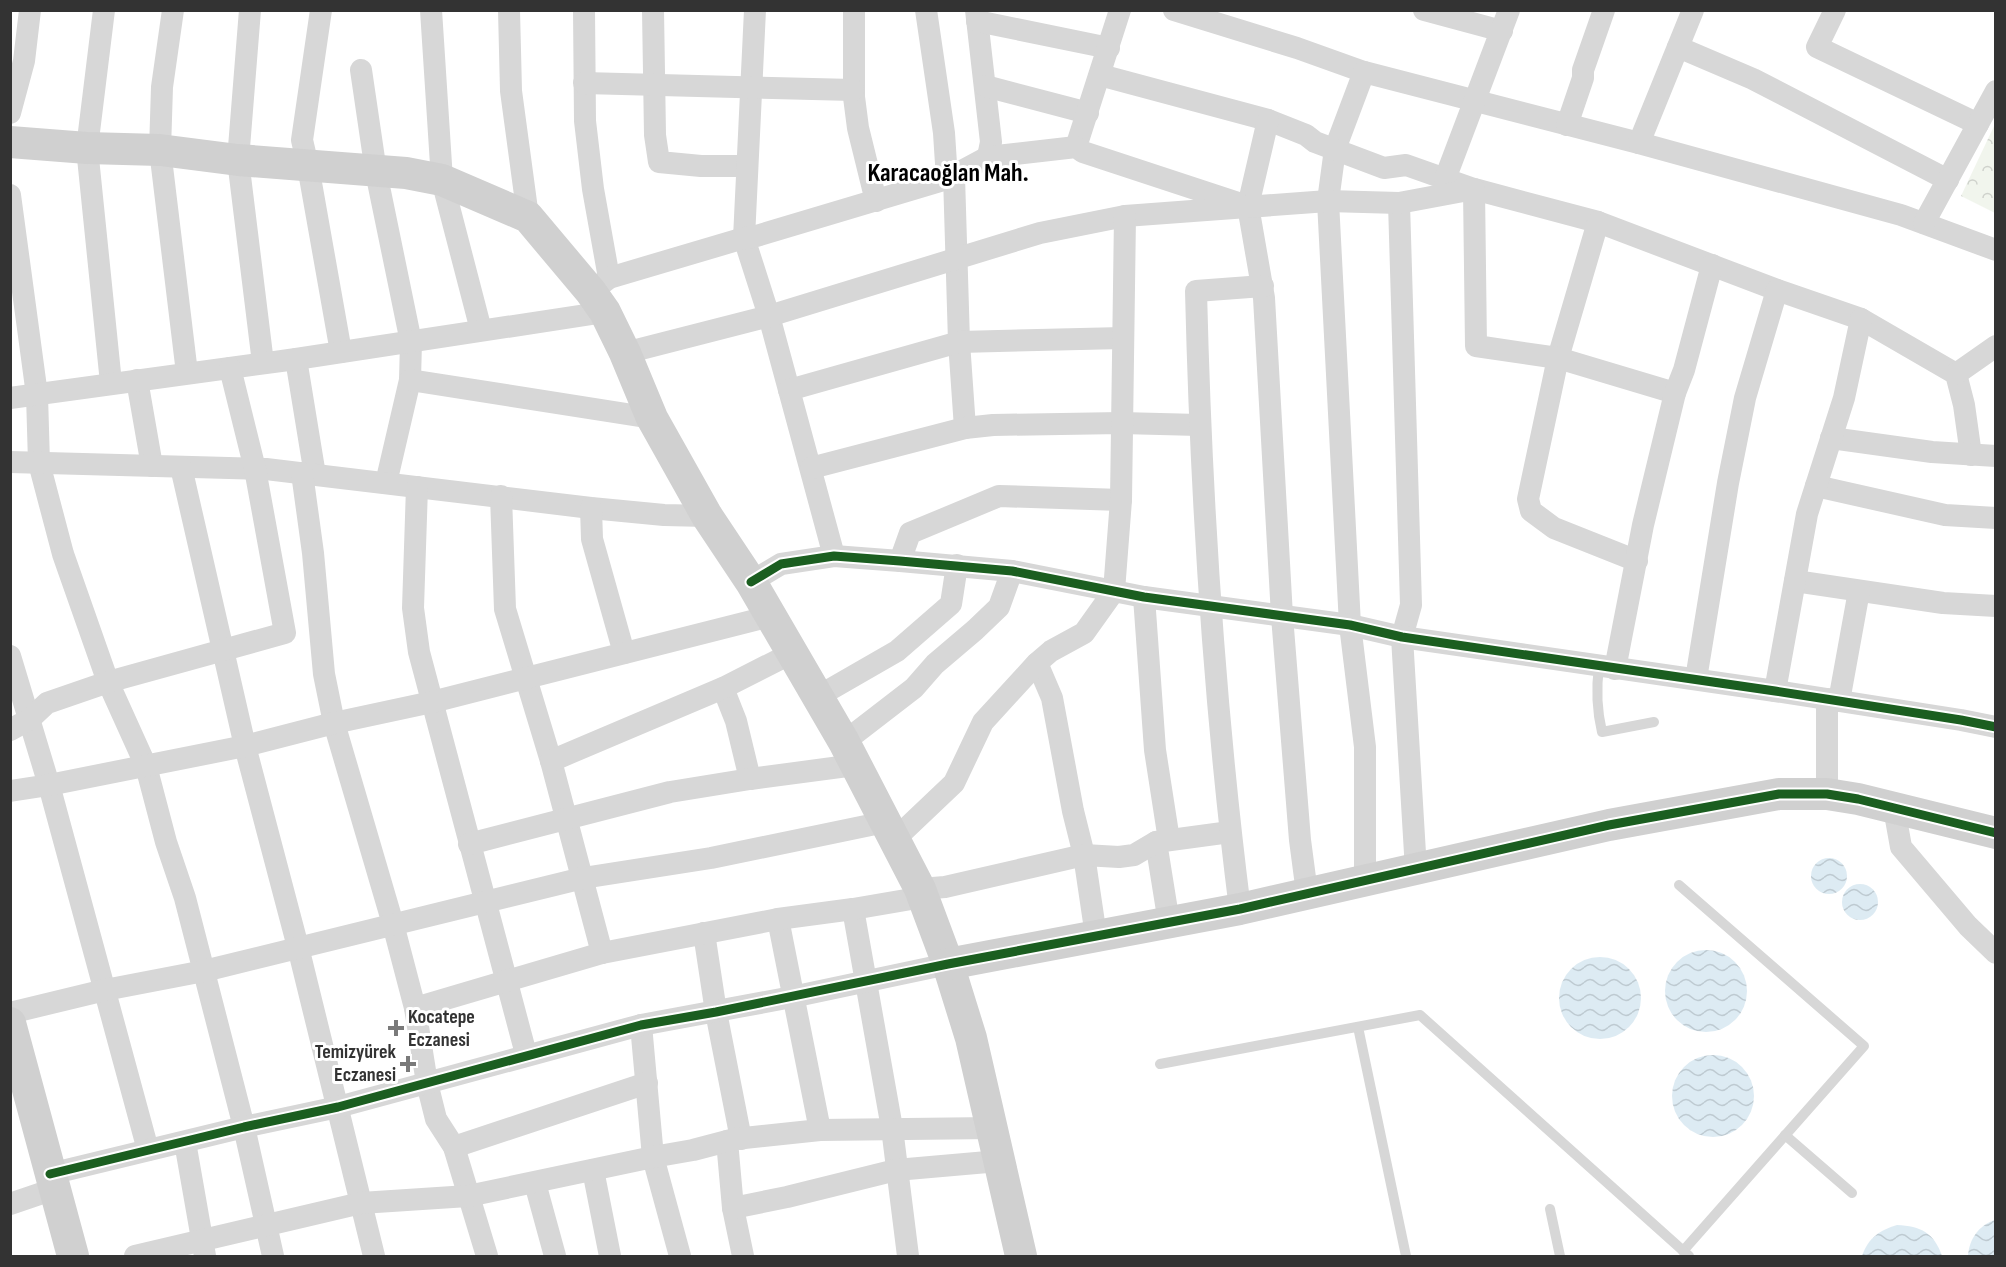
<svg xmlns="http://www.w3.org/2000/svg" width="2006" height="1267" viewBox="0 0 2006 1267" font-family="'Sofia Sans Condensed',sans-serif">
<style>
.park{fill:url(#park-crowns)}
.water{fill:url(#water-waves)}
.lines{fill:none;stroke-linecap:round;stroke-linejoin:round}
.lane{stroke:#d7d7d7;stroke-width:10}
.street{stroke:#d7d7d7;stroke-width:22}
.secondary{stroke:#d0d0d0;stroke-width:32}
.cycleway-casing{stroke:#fff;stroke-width:13}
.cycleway{stroke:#1b5e20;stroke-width:9}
.poi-dot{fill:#7a7a7a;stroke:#fff;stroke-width:2}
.labels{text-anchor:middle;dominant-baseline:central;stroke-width:6;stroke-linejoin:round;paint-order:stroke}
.poi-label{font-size:20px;font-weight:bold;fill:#333;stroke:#fff;text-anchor:start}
.district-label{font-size:26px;font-weight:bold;fill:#000;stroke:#fff}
</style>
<defs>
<pattern id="park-crowns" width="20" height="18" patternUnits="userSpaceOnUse" patternTransform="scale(1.5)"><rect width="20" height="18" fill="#f1f5ed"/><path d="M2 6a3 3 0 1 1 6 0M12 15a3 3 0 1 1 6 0" fill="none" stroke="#cfd2cc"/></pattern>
<pattern id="water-waves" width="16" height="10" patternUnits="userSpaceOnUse" patternTransform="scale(1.5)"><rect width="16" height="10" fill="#ddebf3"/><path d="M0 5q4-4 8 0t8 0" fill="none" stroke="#becad1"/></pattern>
</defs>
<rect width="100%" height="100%" fill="#fff"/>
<polygon class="park" points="1995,124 1996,213 1995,213 1961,196"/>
<g class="water">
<circle cx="1829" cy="876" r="18"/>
<circle cx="1860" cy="902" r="18"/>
<circle cx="1706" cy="991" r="41"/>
<circle cx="1600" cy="998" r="41"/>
<circle cx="1713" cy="1096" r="41"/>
<path d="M1995,1220V1256H1968C1969,1239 1979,1225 1995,1220Z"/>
<path d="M1897,1225C1921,1226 1934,1233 1942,1256H1862C1868,1238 1880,1230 1897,1225Z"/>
</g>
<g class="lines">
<g class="lane">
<path d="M1599,666C1596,689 1597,711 1602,732L1654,722"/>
<polyline points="1679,885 1864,1046 1683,1251"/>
<polyline points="1358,1027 1406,1256"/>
<polyline points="1160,1064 1420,1015 1689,1256"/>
<polyline points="1785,1135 1852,1193"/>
<polyline points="1550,1209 1560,1256"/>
</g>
<g class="street">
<polyline points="104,10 87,148 111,383"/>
<polyline points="173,10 162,87 160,150 187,373"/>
<polyline points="250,10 238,160 263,363"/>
<polyline points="321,10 302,140 308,166 341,352"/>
<polyline points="431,10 442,180 481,330"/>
<polyline points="509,10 511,91 528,217"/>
<polyline points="584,10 585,121 593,189 609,278"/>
<polyline points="653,10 655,135 659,162 701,166 747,166"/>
<polyline points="755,10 744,238 769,316 834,556"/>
<polyline points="854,10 854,97 858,128 876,201"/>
<polyline points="926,10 944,133 947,179"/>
<polyline points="976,10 991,142 988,157"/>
<polyline points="1174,10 1297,48 1364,72 1639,143 1901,215 1996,250"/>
<polyline points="1424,10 1502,31"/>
<polyline points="1835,10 1817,47 1978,124"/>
<polyline points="977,21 1109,48"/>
<polyline points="1678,47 1753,79 1948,180"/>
<polyline points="361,70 376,172 411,342 410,380 386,483"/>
<polyline points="1364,72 1335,149 1328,201 1350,625 1365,747 1365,881"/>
<polyline points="1100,75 1268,120 1306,135 1315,142 1384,168 1406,165 1474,189 1598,222 1777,290 1861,319 1956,374 1964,405 1971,455"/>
<polyline points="584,83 853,90"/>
<polyline points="985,86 1088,113"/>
<polyline points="10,113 24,61 30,10"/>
<polyline points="1268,120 1248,206 1264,298 1282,616 1300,840 1307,893"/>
<polyline points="1567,125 1583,78 1583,70 1604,10"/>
<polyline points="1639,143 1693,10"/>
<polyline points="1076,147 1120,10"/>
<polyline points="954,176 959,342 965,428"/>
<polyline points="1445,179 1509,10"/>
<polyline points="10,195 37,395 39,463 63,554 108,682 146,766 166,842 185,898 244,1127 273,1256"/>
<polyline points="1399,203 1411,605 1402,637 1416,870"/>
<polyline points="1598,222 1558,358 1528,499 1531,511 1554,528 1637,561"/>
<polyline points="1924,223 1996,91"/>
<polyline points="591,292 609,278 744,238 753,237 947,179 988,157 1076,147 1083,152 1238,203"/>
<polyline points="625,353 769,316 1040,233 1125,216 1328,201 1399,203 1474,189 1476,346 1558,358 1675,393"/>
<polyline points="296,359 315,475"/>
<polyline points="1956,374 1996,346"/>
<polyline points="137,380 152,466"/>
<polyline points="410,380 652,418"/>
<polyline points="789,390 959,342 1123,338"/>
<polyline points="10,398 296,359 605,312"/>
<polyline points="1831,438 1932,452 1996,456"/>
<polyline points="10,462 266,469 591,508 664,515 707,516"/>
<polyline points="181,467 245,746 298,947 374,1256"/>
<polyline points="811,468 965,428 993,425 1121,423 1199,425"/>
<polyline points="302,473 313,553 324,674 334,723 393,924 415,1008 427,1083 436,1119 454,1147 487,1256"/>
<polyline points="1816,486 1945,515 1996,518"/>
<polyline points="417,487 413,608 419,652 526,1054"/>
<polyline points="501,496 505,609 551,761 602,953"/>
<polyline points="591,508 592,539 624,653"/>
<polyline points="900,561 910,533 999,496 1121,500"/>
<polyline points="1795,581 1943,603 1996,606"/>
<polyline points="751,582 781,564 834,556 900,561 1012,571 1144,597 1350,625 1402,637 1775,691 1961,720 1996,727"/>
<polyline points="1144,597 1155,750 1169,840"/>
<polyline points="10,656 49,785 148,1150"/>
<polyline points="1037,663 1052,698 1073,811 1084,855 1096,936"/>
<polyline points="1615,669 1643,525 1675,393 1684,370 1712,265"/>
<polyline points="1696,679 1728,483 1745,398 1777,290"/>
<polyline points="723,688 736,721 750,779"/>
<polyline points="1775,691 1807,514 1844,398 1861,319"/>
<polyline points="817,697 897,651 951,604 957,565"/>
<polyline points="1827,699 1827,794"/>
<polyline points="1839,701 1859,591"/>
<polyline points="10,730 30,719 47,703 108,682 285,633 255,469 230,368"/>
<polyline points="844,742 914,688 935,664 975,630 999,607 1012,571"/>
<polyline points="551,761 723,688 792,653"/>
<polyline points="10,791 49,785 245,746 334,723 432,702 771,616"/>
<polyline points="1894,808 1901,847 1968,926 1996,953"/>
<polyline points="894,840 954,783 983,722 1037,663 1051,651 1084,633 1114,591 1121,500 1125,216"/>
<polyline points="1156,842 1169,923"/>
<polyline points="469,844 670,792 750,779 855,765"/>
<polyline points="920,889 945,887 1084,855 1119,857 1134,855 1156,842 1230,832"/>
<polyline points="853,909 892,1128 908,1256"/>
<path d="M1240,909C1214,704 1201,498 1196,291L1263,286"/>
<polyline points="778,919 820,1130"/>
<polyline points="704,933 716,1012 741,1139"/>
<polyline points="415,1008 602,953 778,919 853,909 923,897"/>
<polyline points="10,1013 105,990 204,971 583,878 711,858 885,822"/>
<polyline points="641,1025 653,1157 680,1256"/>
<polyline points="727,1141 733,1208 743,1256"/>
<polyline points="185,1142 205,1256"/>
<polyline points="454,1147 647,1083"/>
<polyline points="593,1170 610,1256"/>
<polyline points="50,1174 244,1127 338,1107 641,1025 792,997 948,964"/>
<polyline points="535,1183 555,1256"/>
<polyline points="10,1204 54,1189"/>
<polyline points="733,1208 787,1197 896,1170 999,1161"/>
<polyline points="135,1256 361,1203 468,1196 653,1157 693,1150 735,1139 820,1130 993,1128"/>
</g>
<g class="secondary">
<polyline points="10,142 87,148 160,150 238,160 406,173 442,180 528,217 591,292 605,312 625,353 652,418 707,516 751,582 844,742 920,889 948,964 971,1038 1021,1256"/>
<polyline points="948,964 1240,909 1609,825 1779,794 1827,794 1858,799 1996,833"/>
<polyline points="10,1023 73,1256"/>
</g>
<g class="cycleway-casing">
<g id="cycleway">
<polyline points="751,582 781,564 834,556 900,561 1012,571 1144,597 1350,625 1402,637 1775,691 1961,720 1996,727"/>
<polyline points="50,1174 244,1127 338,1107 641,1025 716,1012 948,964 1240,909 1609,825 1779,794 1827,794 1858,799 1996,833"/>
</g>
</g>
<use href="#cycleway" class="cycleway"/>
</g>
<g class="poi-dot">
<path d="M393 1019h6v6h6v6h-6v6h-6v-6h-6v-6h6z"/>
<path d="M405 1055h6v6h6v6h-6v6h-6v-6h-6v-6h6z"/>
</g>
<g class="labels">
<g class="poi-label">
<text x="408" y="1017">Kocatepe<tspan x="408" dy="23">Eczanesi</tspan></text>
<text x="396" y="1052" text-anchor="end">Temizyürek<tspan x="396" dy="23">Eczanesi</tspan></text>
</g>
<g class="district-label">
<text x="948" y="173">Karacaoğlan Mah.</text>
</g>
</g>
<rect width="2006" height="1267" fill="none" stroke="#333333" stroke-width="24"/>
</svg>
